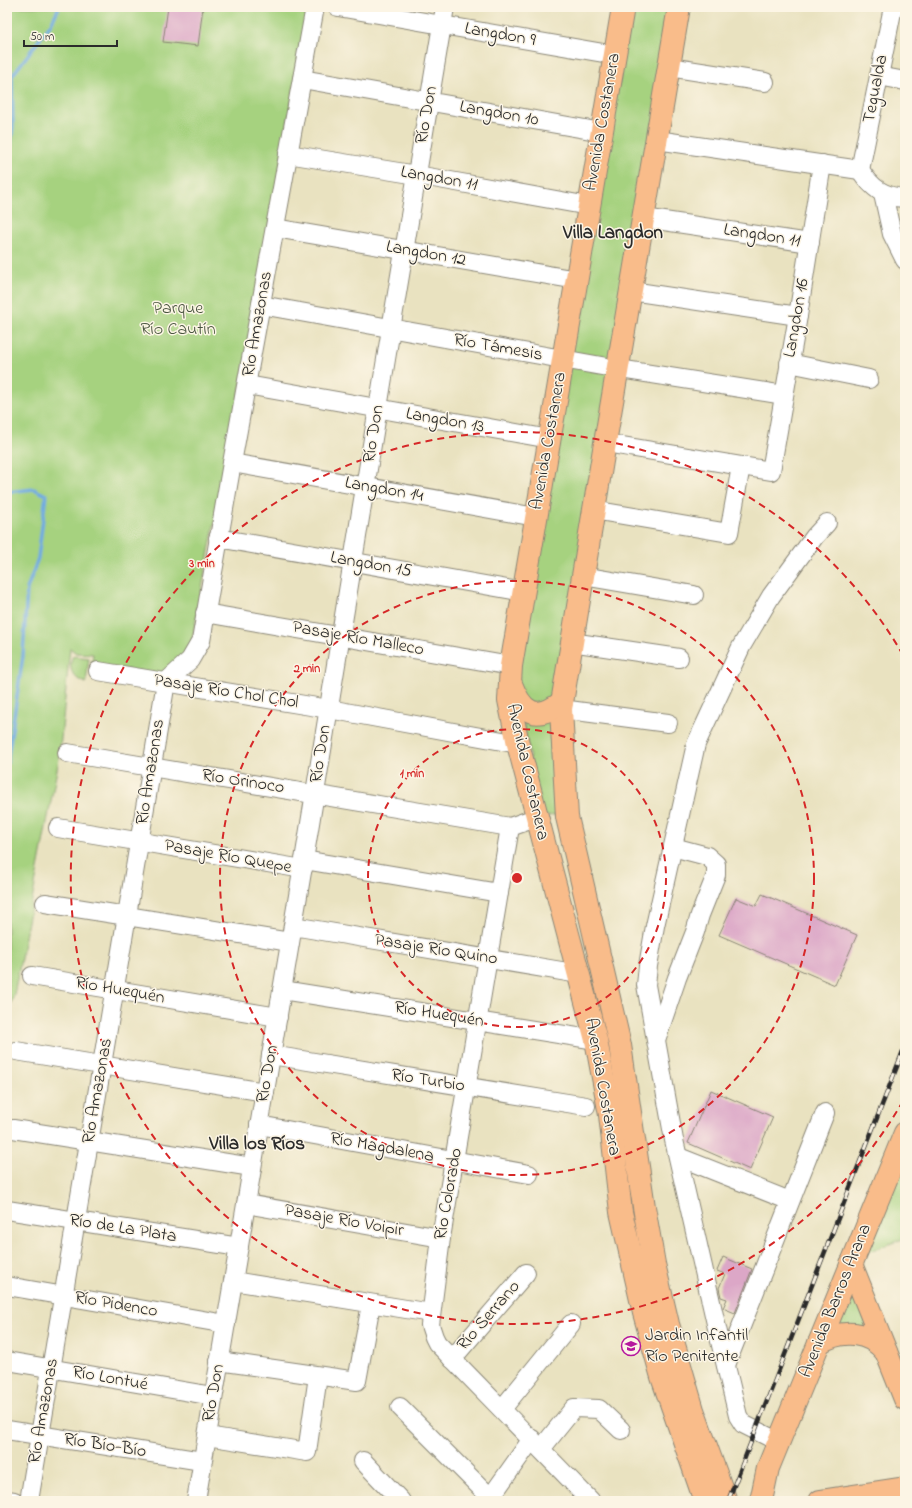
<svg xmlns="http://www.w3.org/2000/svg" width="912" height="1508" viewBox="0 0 912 1508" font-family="'Indie Flower',sans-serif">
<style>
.green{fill:#a6d27f;stroke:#687e55}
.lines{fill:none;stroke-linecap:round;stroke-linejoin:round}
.stream{stroke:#71abe1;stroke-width:3.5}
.building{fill:#dca7c7}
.minor-casing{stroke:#8a8676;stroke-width:20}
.major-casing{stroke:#8a8676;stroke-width:24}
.minor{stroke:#fff;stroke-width:18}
.major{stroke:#f9bc8a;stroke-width:22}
.rail-casing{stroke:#2b2b2b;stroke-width:4.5}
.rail{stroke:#fcf5e5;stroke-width:3;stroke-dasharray:9;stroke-linecap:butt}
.ring{fill:none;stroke:#d62828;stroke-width:2;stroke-dasharray:7 5}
.labels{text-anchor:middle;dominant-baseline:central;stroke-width:3;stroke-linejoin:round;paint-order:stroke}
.street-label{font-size:18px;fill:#2b2b2b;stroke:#fcf5e5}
.park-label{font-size:18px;fill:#4a5540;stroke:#fcf5e5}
.poi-label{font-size:18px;fill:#2b2b2b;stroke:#fcf5e5;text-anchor:start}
.neighbourhood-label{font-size:19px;font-weight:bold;fill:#2b2b2b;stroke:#fcf5e5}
.centre{fill:#d62828;stroke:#fcf5e5;stroke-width:2}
.ring-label{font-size:12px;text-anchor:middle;font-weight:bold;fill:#d62828;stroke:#fcf5e5;stroke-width:3;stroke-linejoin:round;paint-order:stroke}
</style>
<rect width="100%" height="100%" fill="#fcf5e5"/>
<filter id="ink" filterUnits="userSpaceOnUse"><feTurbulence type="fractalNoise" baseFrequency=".025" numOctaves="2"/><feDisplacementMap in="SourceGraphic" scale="8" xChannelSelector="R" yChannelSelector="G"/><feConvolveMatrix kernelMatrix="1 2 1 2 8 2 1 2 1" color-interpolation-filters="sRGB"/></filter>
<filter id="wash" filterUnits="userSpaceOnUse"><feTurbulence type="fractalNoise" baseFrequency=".012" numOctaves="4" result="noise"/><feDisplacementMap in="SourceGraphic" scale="16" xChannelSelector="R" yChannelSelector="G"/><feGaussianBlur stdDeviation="0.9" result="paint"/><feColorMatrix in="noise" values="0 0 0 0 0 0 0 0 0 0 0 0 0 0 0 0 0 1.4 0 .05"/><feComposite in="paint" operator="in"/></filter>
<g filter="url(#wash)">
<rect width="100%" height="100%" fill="#e9e2c0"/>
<g class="green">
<polygon points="7,7 308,7 253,321 185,677 112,668 92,662 93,654 76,653 70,648 59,759 14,995 7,1014"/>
<polygon points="626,7 676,7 559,709 564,814 540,817 514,666"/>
<path d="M73,656L89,658L86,683C73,679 67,668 73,656Z"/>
<polygon points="901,1168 905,1168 905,1238 863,1254"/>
<polygon points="853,1291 870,1329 830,1332"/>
</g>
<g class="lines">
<g class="stream">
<polyline points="7,174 13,126 12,76 51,24 59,7"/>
<polyline points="7,492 34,489 46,495 38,558 27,589 23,656 7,763"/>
</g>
</g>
<g id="blocks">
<g class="building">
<polygon points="168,7 203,7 198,46 163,42"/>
<polygon points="762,894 857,935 835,985 719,935 736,898 756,906"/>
<polygon points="711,1090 773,1117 750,1170 688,1143"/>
<polygon points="723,1257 752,1269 735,1313 723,1308 727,1299 721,1297 719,1288 725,1274 717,1271"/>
</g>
</g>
</g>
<g filter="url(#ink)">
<use href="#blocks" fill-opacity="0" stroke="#8a8676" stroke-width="1"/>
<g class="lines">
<g class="minor-casing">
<g id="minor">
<polyline points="338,7 615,55"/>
<polyline points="669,67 765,82"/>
<polyline points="879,76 905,81"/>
<polyline points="302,79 602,132"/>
<polyline points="657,140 860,170"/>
<polyline points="288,154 417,175 589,206"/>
<polyline points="860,170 893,7"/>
<path d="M860,170C872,188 883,197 905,198"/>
<polyline points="883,194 892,234 905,260"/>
<polyline points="644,218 810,243"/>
<polyline points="275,228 577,280"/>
<polyline points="631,291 798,316"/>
<polyline points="261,305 607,367 784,395"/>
<polyline points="789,363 869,379"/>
<polyline points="247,385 550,439"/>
<polyline points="605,443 771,471 798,316 822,164"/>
<polyline points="232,463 536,517"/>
<polyline points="593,510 729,533 741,466"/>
<polyline points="218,538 524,592"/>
<polyline points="583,576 694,595"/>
<polyline points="205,613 511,666"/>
<polyline points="571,642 679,658"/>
<polyline points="98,671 329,709 518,744"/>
<polyline points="561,709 668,723"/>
<polyline points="67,753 510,827 527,821 538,820"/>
<polyline points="510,827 441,1238 430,1325 434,1337 437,1343 591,1501"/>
<polyline points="58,828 303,869"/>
<polyline points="304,860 499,893"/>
<polyline points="45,903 290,942"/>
<polyline points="293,926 579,974"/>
<polyline points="32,976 278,1017"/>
<polyline points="282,990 596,1040"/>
<polyline points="657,1037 677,978 695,932 700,915 716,875 716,864 707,856 673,847"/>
<polyline points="16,1051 265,1092"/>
<polyline points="271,1055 586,1106"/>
<polyline points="259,1125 529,1174"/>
<polyline points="13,1129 252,1167"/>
<polyline points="679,1157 790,1201"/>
<polyline points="246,1204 441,1238"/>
<polyline points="7,1210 239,1247"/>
<polyline points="233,1281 431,1313"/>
<polyline points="7,1286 226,1324"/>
<polyline points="452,1359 526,1273"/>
<polyline points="7,1361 213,1396"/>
<polyline points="219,1361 357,1381 371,1304"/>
<polyline points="726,1365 825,1113"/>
<polyline points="400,1407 494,1501"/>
<polyline points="502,1409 571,1324"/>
<polyline points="7,1430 202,1461"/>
<polyline points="207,1436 307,1452 318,1376"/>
<polyline points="779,1442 743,1424 738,1416 719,1337 674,1140 646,985 648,966 655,926 696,744 741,647 771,596 815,536 827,523"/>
<polyline points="541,1449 574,1408 599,1409 621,1430"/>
<polyline points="363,1461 401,1501"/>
<polyline points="7,1500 14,1501"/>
<polyline points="29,1501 166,682 190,660 201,641 232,463 315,7"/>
<polyline points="196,1501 304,860 388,347 445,7"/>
<polyline points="488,1501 532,1439"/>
</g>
</g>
<g class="major-casing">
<g id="major">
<polyline points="623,7 511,666 509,700 518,744 596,1040 610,1115 621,1212 644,1313 662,1377 705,1501"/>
<polyline points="679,7 605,443 561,709 567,817 620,1045 644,1207 654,1264 668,1324 693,1410 726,1501"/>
<path d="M511,684C522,713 536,722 562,702"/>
<polyline points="851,1264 905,1399"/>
<path d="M819,1343C841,1329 869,1330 886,1352"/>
<polyline points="761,1501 768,1468 905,1133"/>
<polyline points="820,1501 905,1488"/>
</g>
</g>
<use href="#minor" class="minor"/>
<use href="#major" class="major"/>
<g class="rail-casing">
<polyline id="rail" points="728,1501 905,1046"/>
</g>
<use href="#rail" class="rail"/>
</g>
</g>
<g class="ring">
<circle cx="517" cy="878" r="149"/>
<circle cx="517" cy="878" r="297"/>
<path d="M903 1101A446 446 0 1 1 903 655"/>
</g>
<defs>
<g id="school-ring" transform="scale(1)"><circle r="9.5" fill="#fcf5e5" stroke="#b5179e" stroke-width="1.5"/><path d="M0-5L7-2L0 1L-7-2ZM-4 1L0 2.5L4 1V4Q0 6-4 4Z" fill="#b5179e"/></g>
</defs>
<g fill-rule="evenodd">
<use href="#school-ring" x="631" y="1346"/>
</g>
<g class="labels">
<g class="street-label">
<text transform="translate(500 35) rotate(10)">Langdon 9</text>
<text transform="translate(876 89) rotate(-79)">Tegualda</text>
<text transform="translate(499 114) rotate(10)">Langdon 10</text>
<text transform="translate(427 115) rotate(-80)">Río Don</text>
<text transform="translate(603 122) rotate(-80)">Avenida Costanera</text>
<text transform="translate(439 179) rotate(10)">Langdon 11</text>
<text transform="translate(762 236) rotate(9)">Langdon 11</text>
<text transform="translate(426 254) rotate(10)">Langdon 12</text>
<text transform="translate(797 318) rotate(-80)">Langdon 16</text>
<text transform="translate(258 324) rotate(-80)">Río Amazonas</text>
<text transform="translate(498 348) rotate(10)">Río Támesis</text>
<text transform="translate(445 421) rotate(10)">Langdon 13</text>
<text transform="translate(374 434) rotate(-81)">Río Don</text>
<text transform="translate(549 441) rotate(-80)">Avenida Costanera</text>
<text transform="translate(384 490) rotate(10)">Langdon 14</text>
<text transform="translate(371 565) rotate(10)">Langdon 15</text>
<text transform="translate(358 639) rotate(10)">Pasaje Río Malleco</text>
<text transform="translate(226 692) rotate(9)">Pasaje Río Chol Chol</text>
<text transform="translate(321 754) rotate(-81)">Río Don</text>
<text transform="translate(151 772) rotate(-81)">Río Amazonas</text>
<text transform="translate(527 772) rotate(77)">Avenida Costanera</text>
<text transform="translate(243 782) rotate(9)">Río Orinoco</text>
<text transform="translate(228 857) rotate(10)">Pasaje Río Quepe</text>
<text transform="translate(436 950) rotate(9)">Pasaje Río Quino</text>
<text transform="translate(120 991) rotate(10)">Río Huequén</text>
<text transform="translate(439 1015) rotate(9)">Río Huequén</text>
<text transform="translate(268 1074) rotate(-80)">Río Don</text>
<text transform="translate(428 1081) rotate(9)">Río Turbio</text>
<text transform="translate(602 1087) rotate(80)">Avenida Costanera</text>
<text transform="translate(98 1091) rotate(-80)">Río Amazonas</text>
<text transform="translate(382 1148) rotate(10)">Río Magdalena</text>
<text transform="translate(449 1194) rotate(-80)">Río Colorado</text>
<text transform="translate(344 1221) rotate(10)">Pasaje Río Voipir</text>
<text transform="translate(123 1229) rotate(9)">Río de La Plata</text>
<text transform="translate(836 1301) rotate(-68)">Avenida Barros Arana</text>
<text transform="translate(116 1305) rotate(10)">Río Pidenco</text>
<text transform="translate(489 1316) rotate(-49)">Río Serrano</text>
<text transform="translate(110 1379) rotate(10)">Río Lontué</text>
<text transform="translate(214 1393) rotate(-80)">Río Don</text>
<text transform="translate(44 1411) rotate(-80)">Río Amazonas</text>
<text transform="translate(105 1446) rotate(9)">Río Bío-Bío</text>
</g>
<g class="park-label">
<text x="178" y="309">Parque<tspan x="178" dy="21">Río Cautín</tspan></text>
</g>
<g class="poi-label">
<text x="645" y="1336">Jardin Infantil<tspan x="645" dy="21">Río Penitente</tspan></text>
</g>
<g class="neighbourhood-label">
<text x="613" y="233">Villa Langdon</text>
<text x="257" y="1144">Villa los Ríos</text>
</g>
</g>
<circle cx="517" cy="878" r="6" class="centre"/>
<g class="ring-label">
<text x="202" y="567">3 min</text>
<text x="307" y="672">2 min</text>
<text x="412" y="777">1 min</text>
</g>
<rect width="912" height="1508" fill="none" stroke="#fcf5e5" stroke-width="24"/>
<path d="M24 40v6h93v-6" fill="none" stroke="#2b2b2b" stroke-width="2"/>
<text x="30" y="40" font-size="12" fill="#2b2b2b" stroke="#fcf5e5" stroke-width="3" paint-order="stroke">50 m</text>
</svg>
